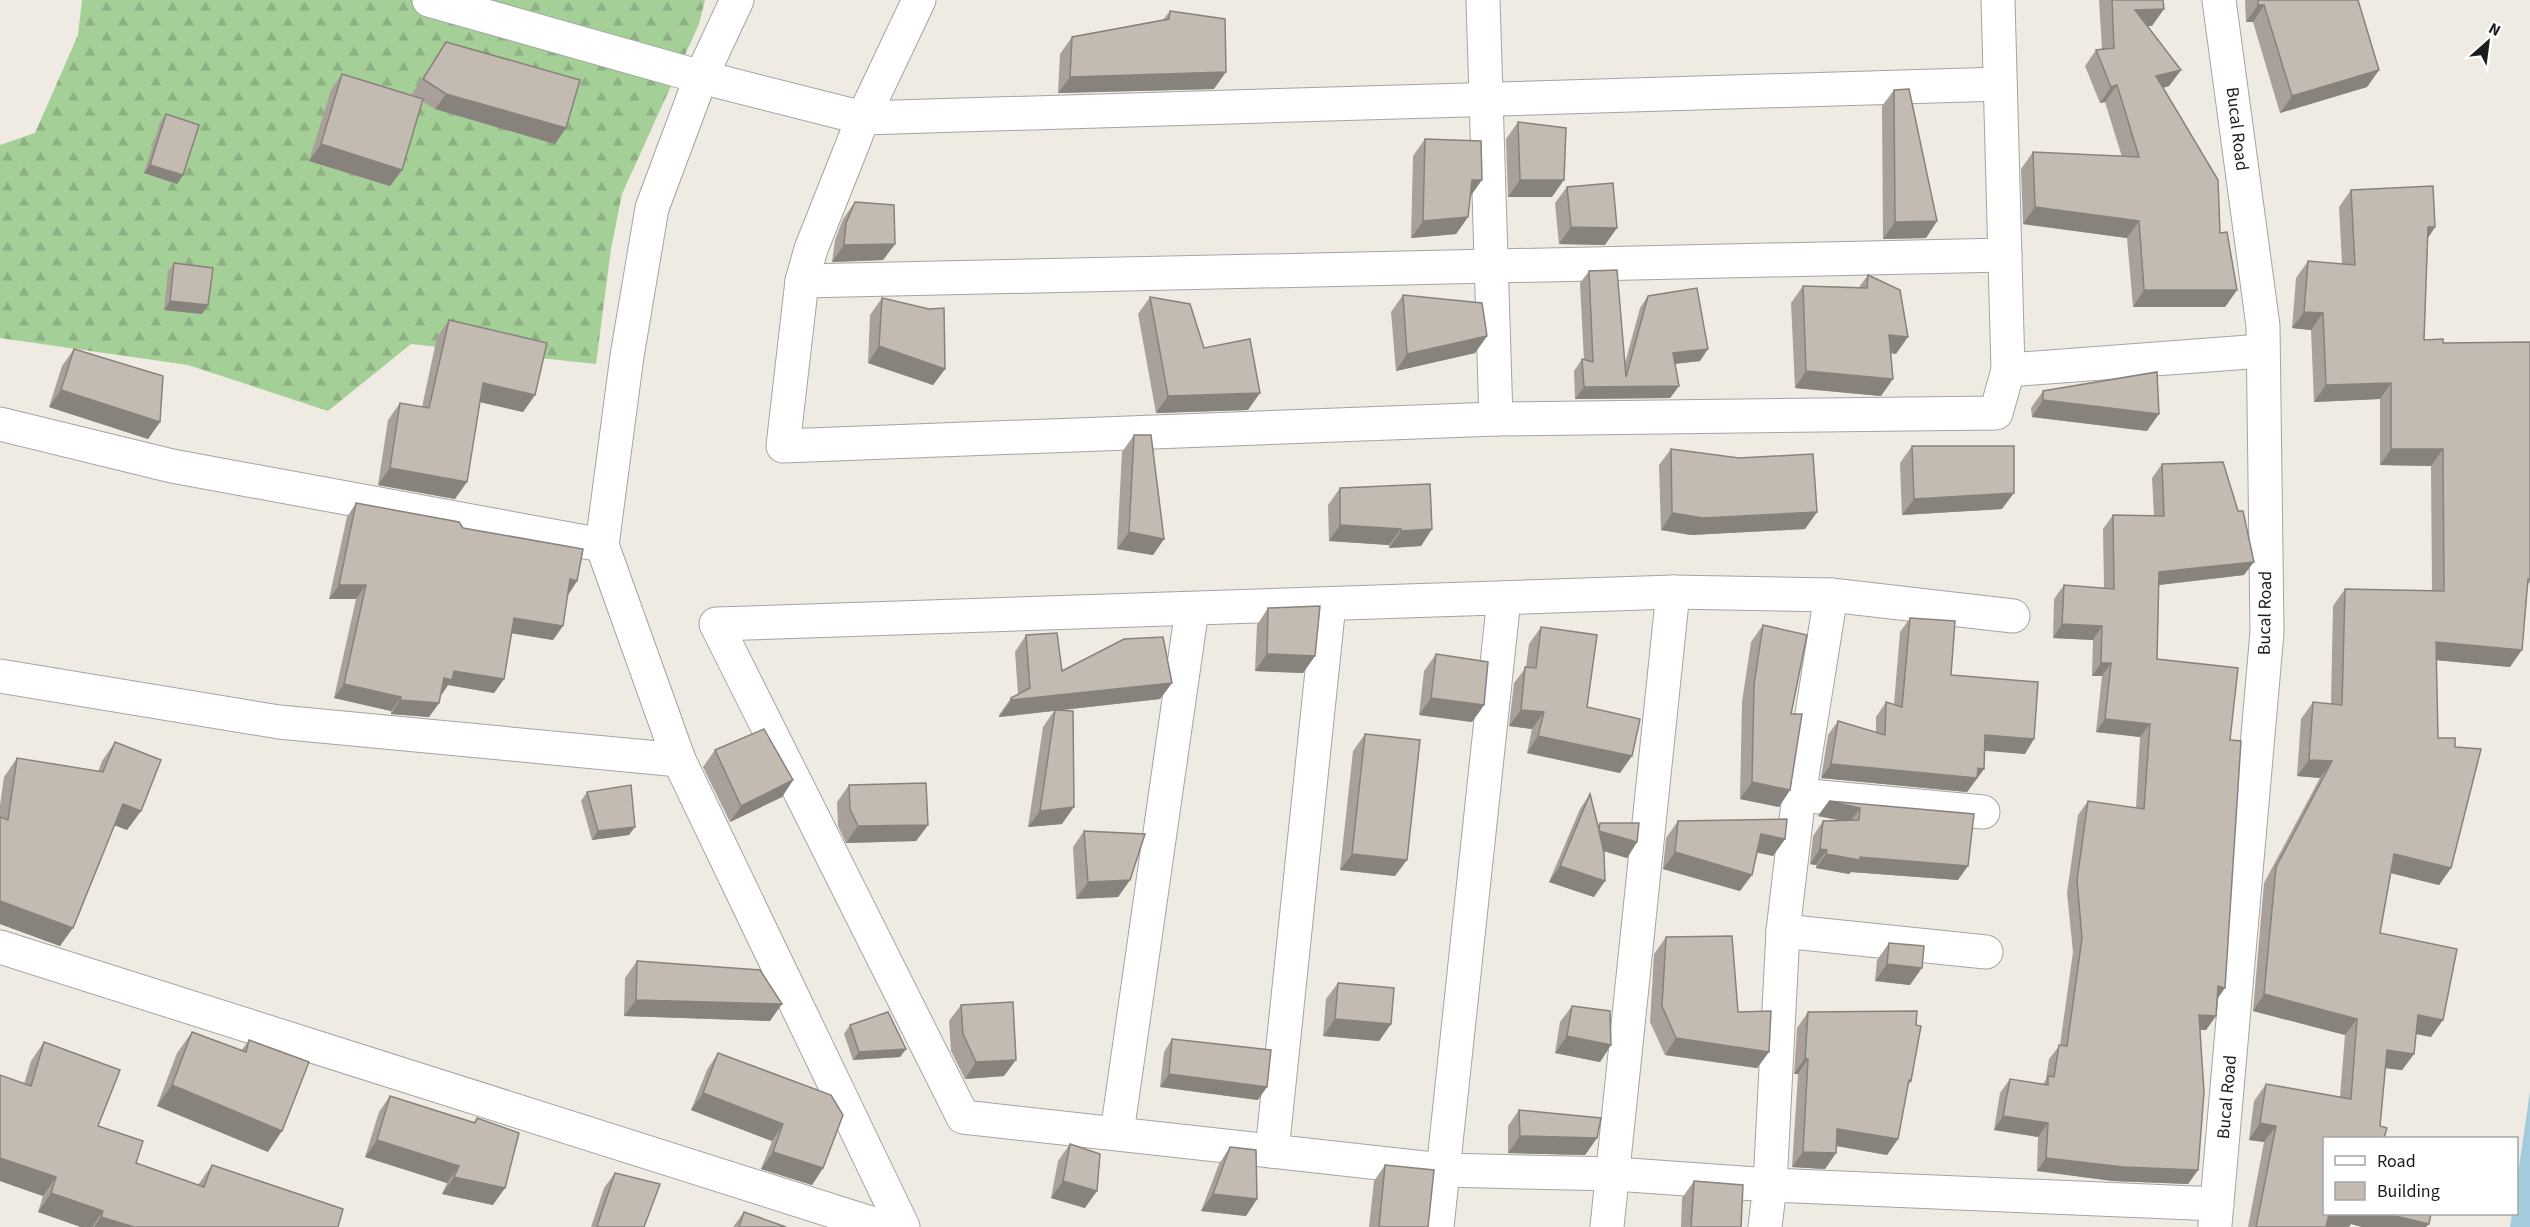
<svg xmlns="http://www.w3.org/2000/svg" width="2530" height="1227" viewBox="0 0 2530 1227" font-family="'Source Sans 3',sans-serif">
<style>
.forest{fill:url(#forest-firs)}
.water{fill:#a2ccdd}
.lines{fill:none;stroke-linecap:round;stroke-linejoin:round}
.minor-casing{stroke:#a4a4a4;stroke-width:35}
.minor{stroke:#fff;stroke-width:33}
.wall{fill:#a8a099}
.shaded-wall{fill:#88827d}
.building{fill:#c3bab2;stroke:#88827d;stroke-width:1.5}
.labels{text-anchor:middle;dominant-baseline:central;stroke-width:4.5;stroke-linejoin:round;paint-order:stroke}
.street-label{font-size:18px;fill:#1d1d1d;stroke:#fff}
</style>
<defs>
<pattern id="forest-firs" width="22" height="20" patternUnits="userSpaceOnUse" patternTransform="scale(1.5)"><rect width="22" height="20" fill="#a4cf97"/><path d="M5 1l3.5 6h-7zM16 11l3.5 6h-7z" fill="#8db182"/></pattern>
</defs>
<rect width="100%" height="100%" fill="#efebe3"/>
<polygon class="forest" points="82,0 705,0 699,24 622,194 611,249 596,364 411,344 328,411 188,365 0,338 0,145 35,133 78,35"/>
<polygon class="water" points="2530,1091 2530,1227 2510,1227 2512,1214 2516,1214 2517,1181"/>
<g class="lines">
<g class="minor-casing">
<g id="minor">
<polyline points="429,0 701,77 863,118 2000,84"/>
<polyline points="737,0 701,77 652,208 627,356 602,545 679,760 903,1227"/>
<polyline points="919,0 863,118 811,249 802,281 783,446 1496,419 1996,413 2008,370 1998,0"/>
<polyline points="1483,0 1496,419"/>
<polyline points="802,281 2005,255"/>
<polyline points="2008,370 2262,351"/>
<polyline points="0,424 172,466 602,545"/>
<polyline points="1831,595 2013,616"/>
<polyline points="0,676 279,722 679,760"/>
<polyline points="1799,795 1983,812"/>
<polyline points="1783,931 1986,952"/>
<polyline points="0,947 883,1227"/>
<polyline points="1117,1133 1192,609"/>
<polyline points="1272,1151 1329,604"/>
<polyline points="2215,1225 2267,632 2263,326 2219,0"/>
<polyline points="1437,1227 1504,598"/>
<polyline points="1607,1227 1673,592"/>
<polyline points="1765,1227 1770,1185 1783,931 1799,795 1831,595 1673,592 716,624 963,1117 1442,1170 1615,1174 1770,1185 2217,1204"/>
</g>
</g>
<use href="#minor" class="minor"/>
</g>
<g class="wall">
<polygon points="2099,0 2163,0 2152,26 2147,26 2181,70 2169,86 2163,88 2220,233 2237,290 2225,307 2133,307 2127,238 2023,224 2021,169 2033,152 2122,157 2105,102 2100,103 2085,66 2096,50 2102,49"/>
<polygon points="2245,0 2358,0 2379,70 2367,87 2280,113 2253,22 2246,22"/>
<polygon points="1170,11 1214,89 1058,93 1060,54 1072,37 1163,20"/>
<polygon points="446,42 566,128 555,144 435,109 422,101 402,170 390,186 309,161 331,90 342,74 416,97 412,94"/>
<polygon points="1894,90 1937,221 1926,238 1883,239 1882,106"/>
<polygon points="166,114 183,175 177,184 144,173 160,123"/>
<polygon points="1518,122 1552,197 1508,197 1506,139"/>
<polygon points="1425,139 1468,217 1456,234 1411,238 1413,156"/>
<polygon points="1567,187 1605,245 1559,244 1555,203"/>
<polygon points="2351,190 2435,227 2428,238 2424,340 2443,343 2530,342 2530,582 2527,586 2510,667 2436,660 2438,738 2451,868 2439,885 2391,873 2380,933 2431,1037 2416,1034 2414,1054 2402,1070 2385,1068 2325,1138 2426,1227 2362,1227 2351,1224 2349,1227 2248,1227 2264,1142 2249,1140 2254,1101 2266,1084 2340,1097 2345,1035 2253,1011 2264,883 2320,778 2297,776 2301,719 2313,702 2331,704 2333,606 2345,589 2432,591 2431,466 2380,465 2380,399 2314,402 2311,330 2292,328 2296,278 2308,261 2342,264 2339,207"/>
<polygon points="855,202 895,244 883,260 832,262 835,240 843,219"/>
<polygon points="174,263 208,305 202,314 164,310 168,271"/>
<polygon points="1589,271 1625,363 1640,308 1648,296 1700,361 1675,364 1679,386 1670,398 1575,399 1574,371 1582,359 1584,360 1580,283"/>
<polygon points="1868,275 1896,354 1891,353 1881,396 1795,388 1791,303 1803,286 1859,287"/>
<polygon points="1403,295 1487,336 1475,353 1396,371 1391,312"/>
<polygon points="1150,297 1204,348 1248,410 1156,413 1138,314"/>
<polygon points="882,298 945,369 933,385 868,363 870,315"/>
<polygon points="449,320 535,395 523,412 480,402 455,499 378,485 388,420 400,403 422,407 437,337"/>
<polygon points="74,349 160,422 148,439 49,407 62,366"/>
<polygon points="2043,391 2147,431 2032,417 2031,408"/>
<polygon points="1134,435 1164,539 1153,555 1117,549 1122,452"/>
<polygon points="1912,446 2002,509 1902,515 1900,463"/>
<polygon points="1671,449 1817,512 1805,529 1691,535 1661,530 1659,465"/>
<polygon points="2162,464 2244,575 2159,585 2157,659 2230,740 2216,1016 2206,1030 2200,1030 2198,1170 2188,1184 2113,1181 2037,1171 2038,1137 1994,1130 2000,1093 2010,1079 2043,1084 2046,1079 2049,1059 2060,1045 2073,952 2067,893 2078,815 2088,801 2136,808 2140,737 2096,732 2102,676 2092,676 2093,640 2053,638 2054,599 2064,585 2104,588 2103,529 2113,515 2154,516 2152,478"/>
<polygon points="1340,488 1432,529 1421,546 1389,548 1389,545 1329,541 1328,505"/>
<polygon points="356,503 463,528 577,581 568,595 553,640 512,633 504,679 494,693 448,685 442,694 441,693 439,703 429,717 391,714 391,711 334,698 356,599 329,599 347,517"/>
<polygon points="1268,608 1315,656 1303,673 1255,671 1257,625"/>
<polygon points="1910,618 1951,675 2025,754 1984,750 1984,769 1967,792 1821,778 1828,735 1838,721 1876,732 1876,717 1886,702 1894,704 1900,632"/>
<polygon points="1763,625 1791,714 1790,790 1779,807 1740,799 1742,702 1751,642"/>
<polygon points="1541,627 1587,707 1620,773 1527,753 1532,729 1509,726 1514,683 1526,667 1529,644"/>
<polygon points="1026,635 1062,671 1172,683 1160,699 1062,710 1062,824 1028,827 1043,727 1054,711 999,717 999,715 1011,698 1018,694 1015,652"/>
<polygon points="1436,654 1484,705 1472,722 1419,715 1424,671"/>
<polygon points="1365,734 1395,876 1340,870 1353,751"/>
<polygon points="115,742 141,811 127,830 114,825 60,946 0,924 0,805 4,777 17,758 98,772 102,761"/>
<polygon points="715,750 793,780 782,797 730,822 703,767"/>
<polygon points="849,785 928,825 916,841 846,843 838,826 837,802"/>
<polygon points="587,792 629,835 592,840 581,801"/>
<polygon points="1590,794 1598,826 1600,823 1637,842 1627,858 1603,851 1594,897 1549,882 1580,809"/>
<polygon points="1829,801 1974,814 1958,880 1851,872 1849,874 1816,868 1816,865 1810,864 1813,836 1823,821 1842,821 1818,816"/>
<polygon points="1678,821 1785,839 1773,856 1757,852 1740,891 1663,869 1666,838"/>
<polygon points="1084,831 1130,880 1118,897 1076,899 1073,847"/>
<polygon points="1666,937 1738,1012 1769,1052 1757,1068 1665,1055 1650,1022 1654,954"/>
<polygon points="1889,943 1910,985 1875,981 1877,960"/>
<polygon points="637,961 770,1021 624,1016 625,978"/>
<polygon points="1338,983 1391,1024 1379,1041 1323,1036 1326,999"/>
<polygon points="961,1005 1004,1076 965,1079 951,1051 949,1021"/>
<polygon points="1572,1006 1611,1045 1600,1062 1555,1053 1560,1022"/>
<polygon points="1808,1012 1911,1081 1907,1087 1898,1139 1887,1155 1836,1146 1836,1153 1825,1169 1792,1167 1798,1074 1794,1074 1797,1028"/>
<polygon points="850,1025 906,1049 900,1057 853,1060 844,1034"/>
<polygon points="192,1032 241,1051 249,1040 268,1152 157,1106 177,1053"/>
<polygon points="1172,1039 1258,1100 1160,1087 1164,1052"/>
<polygon points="44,1042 98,1126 136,1163 198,1185 212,1165 338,1227 81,1227 38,1212 43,1196 0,1181 0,1075 24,1084 31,1061"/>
<polygon points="718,1053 823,1168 812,1185 761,1169 772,1141 691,1110 707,1070"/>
<polygon points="390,1096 474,1122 477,1118 493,1205 442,1194 447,1183 365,1157 379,1112"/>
<polygon points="1519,1110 1597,1138 1585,1155 1508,1153 1508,1126"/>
<polygon points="1070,1144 1085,1208 1051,1198 1058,1161"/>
<polygon points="1230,1147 1257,1199 1246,1216 1201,1211 1219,1164"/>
<polygon points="1385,1165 1428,1227 1369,1227 1374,1181"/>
<polygon points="615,1173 644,1227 591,1227 604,1188"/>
<polygon points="1694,1181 1741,1227 1681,1227 1682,1198"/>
<polygon points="744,1212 786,1227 733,1227"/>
</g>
<g class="shaded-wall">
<polygon points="2258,5 2264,5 2253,22 2246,22"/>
<polygon points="2164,9 2152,26 2123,27 2135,10"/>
<polygon points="2181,70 2169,86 2144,93 2156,76"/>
<polygon points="2379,70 2367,87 2280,113 2292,96"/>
<polygon points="1226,72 1214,89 1058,93 1070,77"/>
<polygon points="2117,85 2105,102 2100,103 2111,87"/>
<polygon points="446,94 566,128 555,144 435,109"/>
<polygon points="321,144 402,170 390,186 309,161"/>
<polygon points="150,165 183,175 177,184 144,173"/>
<polygon points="1472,180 1482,180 1470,197"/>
<polygon points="1520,180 1564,180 1552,197 1508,197"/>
<polygon points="2035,207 2139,221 2127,238 2023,224"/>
<polygon points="1468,217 1456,234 1411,238 1423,221"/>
<polygon points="1937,221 1926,238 1883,239 1895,222"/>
<polygon points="1571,227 1617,228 1605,245 1559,244"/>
<polygon points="2428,227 2435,227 2424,244"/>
<polygon points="895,244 883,260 832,262 844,245"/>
<polygon points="2144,290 2237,290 2225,307 2133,307"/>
<polygon points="170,301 208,305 202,314 164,310"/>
<polygon points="2304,312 2323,313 2311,330 2292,328"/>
<polygon points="1889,335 1908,337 1896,354 1878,351"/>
<polygon points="1487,336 1475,353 1396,371 1407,354"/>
<polygon points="879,346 945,369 933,385 868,363"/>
<polygon points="1708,349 1700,361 1664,365 1673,353"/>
<polygon points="1806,371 1893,379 1881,396 1795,388"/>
<polygon points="483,383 535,395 523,412 471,400"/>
<polygon points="2391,383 2380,399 2314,402 2326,385"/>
<polygon points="1679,386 1670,398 1575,399 1584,387"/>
<polygon points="61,390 160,422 148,439 49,407"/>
<polygon points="1260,393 1248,410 1156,413 1168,396"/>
<polygon points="2043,400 2159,414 2147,431 2032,417"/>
<polygon points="2391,449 2443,449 2431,466 2380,465"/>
<polygon points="390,468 467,482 455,499 378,485"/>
<polygon points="2014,493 2002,509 1902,515 1914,499"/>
<polygon points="1817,512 1805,529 1691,535 1661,530 1672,513"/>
<polygon points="1340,525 1401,529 1389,545 1329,541"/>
<polygon points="1432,529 1421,546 1389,548 1401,531"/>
<polygon points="1129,532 1164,539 1153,555 1117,549"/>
<polygon points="2254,562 2244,575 2150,586 2159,572"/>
<polygon points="570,579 577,581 568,595"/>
<polygon points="339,585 366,585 356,599 329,599"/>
<polygon points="514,618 563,626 553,640 504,632"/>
<polygon points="2062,624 2102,626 2093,640 2053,638"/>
<polygon points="2436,642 2522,650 2510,667 2424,659"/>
<polygon points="1267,654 1315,656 1303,673 1255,671"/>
<polygon points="2101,663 2111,663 2102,676 2092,676"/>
<polygon points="454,671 504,679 494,693 448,685 442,694 434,692 444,678"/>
<polygon points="1172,683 1160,699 999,717 1011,700"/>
<polygon points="344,684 401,697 391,711 334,698"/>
<polygon points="1431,698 1484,705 1472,722 1419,715"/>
<polygon points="400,700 439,703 429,717 391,714"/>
<polygon points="1521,710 1544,712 1532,729 1509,726"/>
<polygon points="2105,719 2150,724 2140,737 2096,732"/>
<polygon points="1985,735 2034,739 2025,754 1975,750"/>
<polygon points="1538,736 1632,756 1620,773 1527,753"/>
<polygon points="2309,760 2332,761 2320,778 2297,776"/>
<polygon points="1831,764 1978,768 1984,769 1967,792 1821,778"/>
<polygon points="793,780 782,797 730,822 741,806"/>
<polygon points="1752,782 1790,790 1779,807 1740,799"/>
<polygon points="1829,801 1860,808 1850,822 1818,816"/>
<polygon points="123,804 141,811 127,830 109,823"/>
<polygon points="1074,807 1062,824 1028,827 1040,811"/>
<polygon points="928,825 916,841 846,843 858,826"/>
<polygon points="635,827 629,835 592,840 598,831"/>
<polygon points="1599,831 1637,842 1627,858 1588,846"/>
<polygon points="1761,834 1785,839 1773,856 1750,851"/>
<polygon points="1820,849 1827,850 1816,865 1810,864"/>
<polygon points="1675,852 1752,875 1740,891 1663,869"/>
<polygon points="1352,854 1407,860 1395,876 1340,870"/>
<polygon points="1826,854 1968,866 1958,880 1851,872 1849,874 1816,868"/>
<polygon points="2394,854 2451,868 2439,885 2382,871"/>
<polygon points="1560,866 1605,881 1594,897 1549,882"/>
<polygon points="1130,880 1118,897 1076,899 1088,882"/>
<polygon points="0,901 73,928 60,946 0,924"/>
<polygon points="1887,964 1922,968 1910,985 1875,981"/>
<polygon points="2218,986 2225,988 2216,1001"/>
<polygon points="2264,994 2357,1019 2345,1035 2253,1011"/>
<polygon points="636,1000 782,1004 770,1021 624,1016"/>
<polygon points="2199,1015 2216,1016 2206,1030 2190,1029"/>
<polygon points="2418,1015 2443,1020 2431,1037 2407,1032"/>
<polygon points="1335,1019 1391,1024 1379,1041 1323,1036"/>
<polygon points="1567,1036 1611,1045 1600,1062 1555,1053"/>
<polygon points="1676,1038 1769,1052 1757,1068 1665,1055"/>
<polygon points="906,1049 900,1057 853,1060 859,1052"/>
<polygon points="2387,1050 2414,1054 2402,1070 2375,1067"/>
<polygon points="1805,1058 1808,1059 1798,1074 1794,1074"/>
<polygon points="1016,1060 1004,1076 965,1079 976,1062"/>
<polygon points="1169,1074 1267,1087 1258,1100 1160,1087"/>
<polygon points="172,1085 282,1131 268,1152 157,1106"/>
<polygon points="703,1093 783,1124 772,1141 691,1110"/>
<polygon points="2003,1116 2048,1123 2038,1137 1994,1130"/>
<polygon points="2260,1123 2276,1126 2264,1142 2249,1140"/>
<polygon points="1837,1129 1898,1139 1887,1155 1826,1144"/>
<polygon points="1520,1136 1597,1138 1585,1155 1508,1153"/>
<polygon points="377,1140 459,1166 447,1183 365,1157"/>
<polygon points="773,1152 823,1168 812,1185 761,1169"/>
<polygon points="1803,1152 1836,1153 1825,1169 1792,1167"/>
<polygon points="0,1158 56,1177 43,1196 0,1181"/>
<polygon points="2046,1158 2198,1170 2188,1184 2113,1181 2037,1171"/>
<polygon points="454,1177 505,1188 493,1205 442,1194"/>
<polygon points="1063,1181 1097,1191 1085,1208 1051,1198"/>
<polygon points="51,1193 103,1211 92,1227 81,1227 38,1212"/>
<polygon points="1213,1194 1257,1199 1246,1216 1201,1211"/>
<polygon points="2329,1214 2387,1214 2429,1224 2426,1227 2362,1227 2351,1224 2349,1227 2319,1227"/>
<polygon points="101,1217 134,1227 94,1227"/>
</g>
<g class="building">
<polygon points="2112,0 2163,0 2164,9 2135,10 2181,70 2156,76 2218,180 2220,233 2227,232 2237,290 2144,290 2139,221 2035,207 2033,152 2139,157 2117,85 2111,87 2096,50 2114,48"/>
<polygon points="2258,0 2358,0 2379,70 2292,96 2264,5 2258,5"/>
<polygon points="1170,11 1225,19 1226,72 1070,77 1072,37 1169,19"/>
<polygon points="446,42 580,80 566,128 446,94 423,79"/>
<polygon points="342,74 423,99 402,170 321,144"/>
<polygon points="1909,89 1937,221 1895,222 1894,90"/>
<polygon points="166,114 199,125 183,175 150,165"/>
<polygon points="1518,122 1566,128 1564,180 1520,180"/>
<polygon points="1425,139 1481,141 1482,180 1472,180 1468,217 1423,221"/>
<polygon points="1613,183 1617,228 1571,227 1567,187"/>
<polygon points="2433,186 2435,227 2428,227 2424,340 2443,339 2443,343 2530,342 2530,579 2528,579 2522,650 2436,642 2438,738 2455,738 2455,747 2481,749 2451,868 2394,854 2380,933 2457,949 2443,1020 2418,1015 2414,1054 2387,1050 2380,1126 2387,1128 2384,1138 2325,1138 2325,1214 2329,1214 2326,1227 2256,1227 2276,1126 2260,1123 2266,1084 2351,1099 2357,1019 2264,994 2276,867 2332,761 2309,760 2313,702 2342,705 2345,589 2444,591 2443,449 2391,449 2391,383 2326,385 2323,313 2304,312 2308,261 2355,265 2351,190"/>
<polygon points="855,202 894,205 895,244 844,245 846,223"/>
<polygon points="174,263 213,268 208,305 170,301"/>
<polygon points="1617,270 1626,377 1648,296 1697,288 1708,349 1673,353 1679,386 1584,387 1582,359 1593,362 1589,271"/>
<polygon points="1868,275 1900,290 1908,337 1889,335 1893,379 1806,371 1803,286 1867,288"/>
<polygon points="1403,295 1482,303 1487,336 1407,354"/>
<polygon points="1150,297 1190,304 1204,348 1250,339 1260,393 1168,396"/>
<polygon points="882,298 929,309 944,308 945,369 879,346"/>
<polygon points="449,320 547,343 535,395 483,383 467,482 390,468 400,403 429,408"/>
<polygon points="74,349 163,376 160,422 61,390"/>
<polygon points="2157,372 2159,414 2043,400 2043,391"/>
<polygon points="1134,435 1151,435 1164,539 1129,532"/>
<polygon points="1912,446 2014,446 2014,493 1914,499"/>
<polygon points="1671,449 1739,458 1813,454 1817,512 1703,518 1672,513"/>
<polygon points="2223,462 2238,511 2243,511 2254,562 2159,572 2157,659 2238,668 2230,740 2241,741 2225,988 2218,986 2216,1016 2199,1015 2204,1092 2198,1170 2123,1167 2046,1158 2048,1123 2003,1116 2010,1079 2048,1085 2048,1076 2054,1077 2059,1045 2067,1046 2082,938 2077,880 2088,801 2144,809 2150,724 2105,719 2111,663 2101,663 2102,626 2062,624 2064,585 2114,589 2113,515 2164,516 2162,464"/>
<polygon points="1430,484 1432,529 1401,531 1401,529 1340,525 1340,488"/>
<polygon points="356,503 459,522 463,528 583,549 577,581 570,579 563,626 514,618 504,679 454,671 452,680 444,678 439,703 400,700 401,697 344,684 366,585 339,585"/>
<polygon points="1320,606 1315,656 1267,654 1268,608"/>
<polygon points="1910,618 1955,621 1951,675 2038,682 2034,739 1985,735 1984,769 1978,768 1977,778 1831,764 1838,721 1885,735 1886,702 1902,707"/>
<polygon points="1763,625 1807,635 1791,714 1802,714 1790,790 1752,782 1754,685"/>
<polygon points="1541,627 1597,635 1587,707 1640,719 1632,756 1538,736 1544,712 1521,710 1525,667 1536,668"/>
<polygon points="1057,633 1062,671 1124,639 1163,637 1172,683 1011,700 1011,698 1030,688 1026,635"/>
<polygon points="1436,654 1488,662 1484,705 1431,698"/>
<polygon points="1055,710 1073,711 1074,807 1040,811"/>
<polygon points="764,729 793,780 741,806 715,750"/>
<polygon points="1365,734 1420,740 1407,860 1352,854"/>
<polygon points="115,742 161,760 141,811 123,804 73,928 0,901 0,817 8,820 17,758 103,772"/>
<polygon points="926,783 928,825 858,826 850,809 849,785"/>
<polygon points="631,785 635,827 598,831 587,792"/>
<polygon points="1590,794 1599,830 1600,823 1639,823 1637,842 1599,831 1604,853 1605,881 1560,866"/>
<polygon points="1829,801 1974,814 1968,866 1860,857 1860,860 1826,854 1827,850 1820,849 1823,821 1859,820 1860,808"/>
<polygon points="1787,819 1785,839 1761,834 1752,875 1675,852 1678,821"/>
<polygon points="1084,831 1145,834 1130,880 1088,882"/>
<polygon points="1732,936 1738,1012 1771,1011 1769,1052 1676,1038 1662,1006 1666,937"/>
<polygon points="1889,943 1924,946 1922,968 1887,964"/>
<polygon points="637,961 760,970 782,1004 636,1000"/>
<polygon points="1338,983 1394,988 1391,1024 1335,1019"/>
<polygon points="1013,1002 1016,1060 976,1062 963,1034 961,1005"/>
<polygon points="1572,1006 1610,1011 1611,1045 1567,1036"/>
<polygon points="1917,1011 1916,1025 1921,1026 1911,1081 1909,1080 1898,1139 1837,1129 1836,1153 1803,1152 1808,1059 1805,1058 1808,1012"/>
<polygon points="888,1012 906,1049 859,1052 850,1025"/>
<polygon points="192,1032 246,1052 249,1040 309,1062 282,1131 172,1085"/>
<polygon points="1172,1039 1271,1050 1267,1087 1169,1074"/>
<polygon points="44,1042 120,1070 98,1126 143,1141 136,1163 204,1187 212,1165 343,1209 338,1227 134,1227 101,1217 103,1211 51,1193 56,1177 0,1158 0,1075 31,1086"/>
<polygon points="718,1053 831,1095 843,1115 823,1168 773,1152 783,1124 703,1093"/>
<polygon points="390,1096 475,1123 477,1118 519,1133 505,1188 454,1177 459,1166 377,1140"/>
<polygon points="1519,1110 1601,1118 1597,1138 1520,1136"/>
<polygon points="1070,1144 1100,1154 1097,1191 1063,1181"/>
<polygon points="1230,1147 1256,1150 1257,1199 1213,1194"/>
<polygon points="1385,1165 1434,1170 1428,1227 1379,1227"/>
<polygon points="615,1173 660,1184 644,1227 600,1227 597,1226"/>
<polygon points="1694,1181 1743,1185 1741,1227 1691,1227"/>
<polygon points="744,1212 786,1227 739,1227"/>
<polygon points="2387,1214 2431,1214 2429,1224"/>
</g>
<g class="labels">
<g class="street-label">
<text transform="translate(2237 129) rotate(83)">Bucal Road</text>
<text transform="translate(2265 613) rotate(-89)">Bucal Road</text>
<text transform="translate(2227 1097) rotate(-85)">Bucal Road</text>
</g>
</g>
<rect x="2323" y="1137" width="195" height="78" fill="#ffffff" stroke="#a5a5a5" stroke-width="1.5"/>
<rect x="2335" y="1156" width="30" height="9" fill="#ffffff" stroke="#a5a5a5" stroke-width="1.5"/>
<text x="2377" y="1167" font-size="18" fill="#1d1d1d">Road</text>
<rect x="2335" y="1182" width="30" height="18" fill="#c3bab2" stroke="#a5a5a5" stroke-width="1.5"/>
<text x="2377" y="1197" font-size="18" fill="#1d1d1d">Building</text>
<g transform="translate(2488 42) rotate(28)" stroke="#ffffff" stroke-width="4.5" paint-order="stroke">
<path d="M0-4.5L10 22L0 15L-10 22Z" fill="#1d1d1d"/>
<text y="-9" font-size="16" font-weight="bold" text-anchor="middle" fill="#1d1d1d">N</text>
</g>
</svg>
